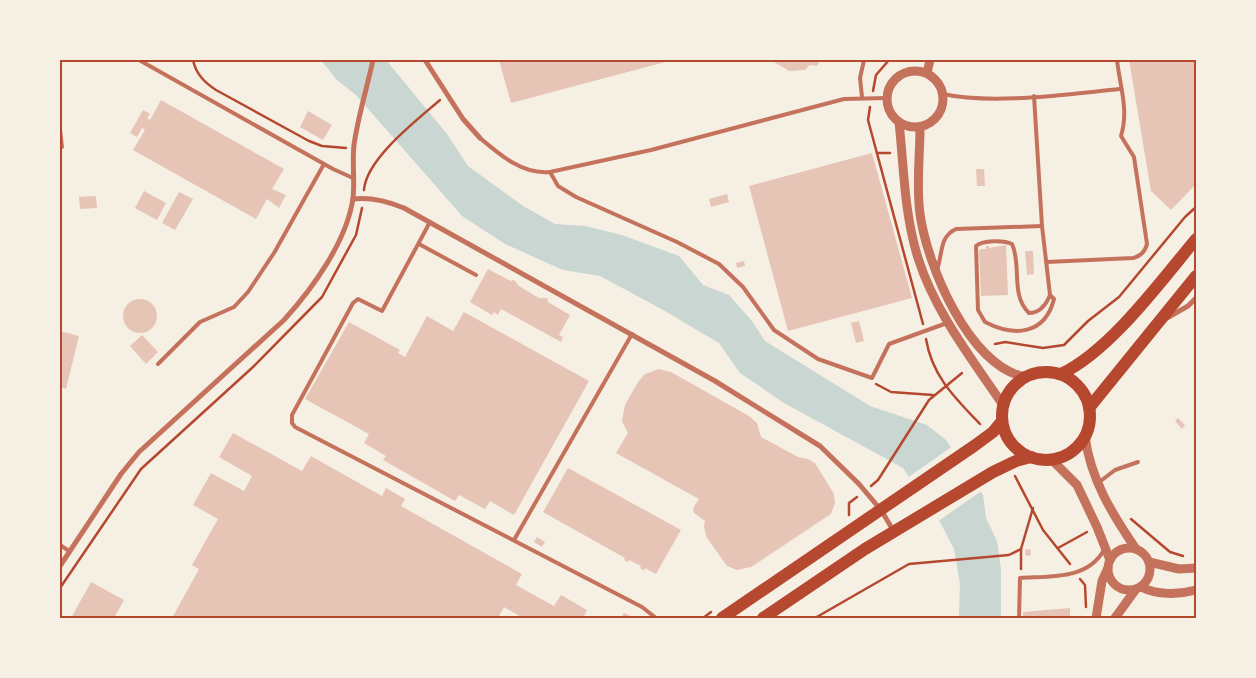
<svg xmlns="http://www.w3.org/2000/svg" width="1256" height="678" viewBox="0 0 1256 678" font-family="'IBM Plex Serif',serif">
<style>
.water{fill:#c9d6d2}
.pier{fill:#f6efe4}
.building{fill:#e6c5b7}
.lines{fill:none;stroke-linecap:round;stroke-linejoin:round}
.path{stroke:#b5482f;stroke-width:2.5}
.service{stroke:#c5725c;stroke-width:4}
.minor{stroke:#c5725c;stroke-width:5}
.tertiary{stroke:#c5725c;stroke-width:9}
.primary{stroke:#b5482f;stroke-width:12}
.neatline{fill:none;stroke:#b5482f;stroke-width:2}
</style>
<rect width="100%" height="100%" fill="#f6efe4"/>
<polygon class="water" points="321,60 386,60 447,134 468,166 523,206 555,224 585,226 622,235 679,256 703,285 729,295 752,321 765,341 870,406 927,425 946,440 983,495 986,518 997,541 1001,569 1001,618 959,618 960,584 954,549 941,524 903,468 784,403 740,373 719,343 665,311 600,276 563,270 505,244 462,216 356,95 337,80"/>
<polygon class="pier" points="953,446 983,490 937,522 907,478"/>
<g class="building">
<polygon points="499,60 669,60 669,61 511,103"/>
<polygon points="771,60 820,60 817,66 810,65 805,70 789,71"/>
<polygon points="1129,60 1196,60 1196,184 1171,210 1151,191"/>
<polygon points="161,100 284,169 272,189 286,195 279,208 267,199 256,219 133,150 145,130 142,128 137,137 130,133 143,110 150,114 147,118 150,120"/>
<polygon points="308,111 332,125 323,140 300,127"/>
<polygon points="872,153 912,298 788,331 749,186"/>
<polygon points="976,169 984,169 985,186 977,186"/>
<polygon points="144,191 166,203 157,220 135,208"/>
<polygon points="179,192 193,199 175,230 162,223"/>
<polygon points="727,194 729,202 711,207 709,199"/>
<polygon points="96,196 97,208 80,209 79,197"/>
<polygon points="1006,245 1008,295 981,296 979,251 981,249 986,249 986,246 989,246 989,248"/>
<polygon points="1025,251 1033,251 1034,274 1027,275"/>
<polygon points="744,261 745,266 737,268 736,263"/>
<polygon points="488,269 511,281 514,280 519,286 539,298 547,298 548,302 570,315 559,335 563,337 561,342 501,309 498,315 494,312 492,315 470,302"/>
<circle cx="140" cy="316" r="17"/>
<polygon points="464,312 589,381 514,515 490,501 485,509 459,495 455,501 383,460 386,456 364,443 369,434 305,399 349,322 400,350 398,353 405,357 427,316 453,331"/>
<polygon points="859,321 864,341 856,343 851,323"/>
<polygon points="60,331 79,336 66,389 60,387"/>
<polygon points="142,335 158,352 146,364 130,346"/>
<polygon points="659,369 671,372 749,416 757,423 761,437 798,457 808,459 815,463 834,494 835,503 831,514 751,567 737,570 727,566 707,538 704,527 705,521 694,513 693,508 699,499 616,453 628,433 622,421 625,405 638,382 645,374"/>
<polygon points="1178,418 1185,425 1182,429 1175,421"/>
<polygon points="233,433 302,471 311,456 382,496 386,488 405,499 401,506 522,574 516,585 554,606 561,595 587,610 583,618 523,618 504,607 498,618 172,618 199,569 192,565 218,519 193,505 211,473 244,491 252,476 219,457"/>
<polygon points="568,468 681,530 656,574 645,568 644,571 640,568 641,566 629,560 628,562 624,560 625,558 543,512"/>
<polygon points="537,537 545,542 542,547 534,542"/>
<polygon points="1026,549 1031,550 1030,556 1025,555"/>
<polygon points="91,582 124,600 114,618 71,618"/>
<polygon points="1070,608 1070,618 1023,618 1023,612"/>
<polygon points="624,613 634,618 621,618"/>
</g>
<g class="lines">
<g class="path">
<path d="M193,60C196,74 204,82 216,90L309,141L322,146L346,148"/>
<polyline points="873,91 876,75 889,60"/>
<polyline points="870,107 868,120 923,324"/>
<polyline points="877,153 890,153"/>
<path d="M364,190C366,159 417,120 440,100"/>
<path d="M926,339C932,376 955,398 980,424"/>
<polyline points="995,344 1005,342 1043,348 1064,345 1088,321 1119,297 1185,217 1196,207"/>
<polyline points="876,384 891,392 933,395"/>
<polyline points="1015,476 1043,530 1070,564"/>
<polyline points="871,486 878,480 929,400 962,373"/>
<polyline points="849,515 849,503 857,497"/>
<polyline points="1131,519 1170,552 1183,556"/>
<polyline points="1058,548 1087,532"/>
<polyline points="1021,569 1021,549"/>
<polyline points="1080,579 1085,585 1086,607"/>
<polyline points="60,588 141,469 253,367 322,297 356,235 362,208"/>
<polyline points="703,618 711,612"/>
<polyline points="815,618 909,564 1009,555 1021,549 1033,508"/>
</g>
<g class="service">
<polyline points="139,60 333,169 353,178"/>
<path d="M943,94C993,105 1068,94 1120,89"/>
<path d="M1034,96L1042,226L1050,295L1054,299C1045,335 1014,337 985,322L978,310L976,246C983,240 1004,240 1012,244C1022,265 1010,295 1029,313C1040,313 1046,305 1050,295"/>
<polyline points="862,97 860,78 864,60"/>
<polyline points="60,130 62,147"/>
<path d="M480,138C500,155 523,175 550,172L651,150L844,99L887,98"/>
<polyline points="550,172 558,186 576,197 677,242 719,264 743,287 774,330 818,359 872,378 889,344 947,323"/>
<polyline points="430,222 382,311 358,299 353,303 292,415 292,423 295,427 642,607 656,618"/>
<polyline points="419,244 476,275"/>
<path d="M1047,262L1133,258C1141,256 1145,252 1147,244L1134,157L1121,136C1129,110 1120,87 1117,60"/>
<path d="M937,270C943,253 939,237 956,229L1042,226"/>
<polyline points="158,364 200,322 234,307 248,292 274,253 324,164"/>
<polyline points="1098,483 1115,470 1138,462"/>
<polyline points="514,540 632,334"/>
<polyline points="60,545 69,551"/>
<path d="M1019,618L1020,578C1051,576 1087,580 1104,550"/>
</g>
<g class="minor">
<polyline points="425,60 463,119 480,138"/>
<path d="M353,199C371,197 387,201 404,208L715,381L820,446L859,484L881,510L893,530"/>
<polyline points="1167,318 1188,306 1196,298"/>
<path d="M60,566L121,474L139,452L284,320C313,288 347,241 353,198C355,181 352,163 354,145C358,116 367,88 373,60"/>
</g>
<g class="tertiary">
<circle cx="915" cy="99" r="28"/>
<polyline points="927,73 930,60"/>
<path d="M899,122C904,168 904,213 918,258C935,312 972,359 1003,405"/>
<path d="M920,127C920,156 916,186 920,214C927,265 969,366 1025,377"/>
<path d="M1085,436C1090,478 1112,514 1136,549"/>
<polyline points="1052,460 1077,485 1097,527 1110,560"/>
<circle cx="1129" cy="569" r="21"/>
<polyline points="1149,562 1179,569 1196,568"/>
<path d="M1141,587C1157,595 1178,595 1196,590"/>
<polyline points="1096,618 1102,581 1108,568"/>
<polyline points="1115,618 1136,589"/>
</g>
<g class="primary">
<circle cx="1046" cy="416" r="44"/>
<path d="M1061,374C1110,351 1161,281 1196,239"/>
<polyline points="1089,408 1196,276"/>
<polyline points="722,618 974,446 993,432 1002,421"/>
<polyline points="763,618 865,549 993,472 1016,461 1031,457"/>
</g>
</g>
<rect width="1256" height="678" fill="none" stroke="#f6efe4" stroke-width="122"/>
<rect x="61" y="61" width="1134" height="556" class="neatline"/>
</svg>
